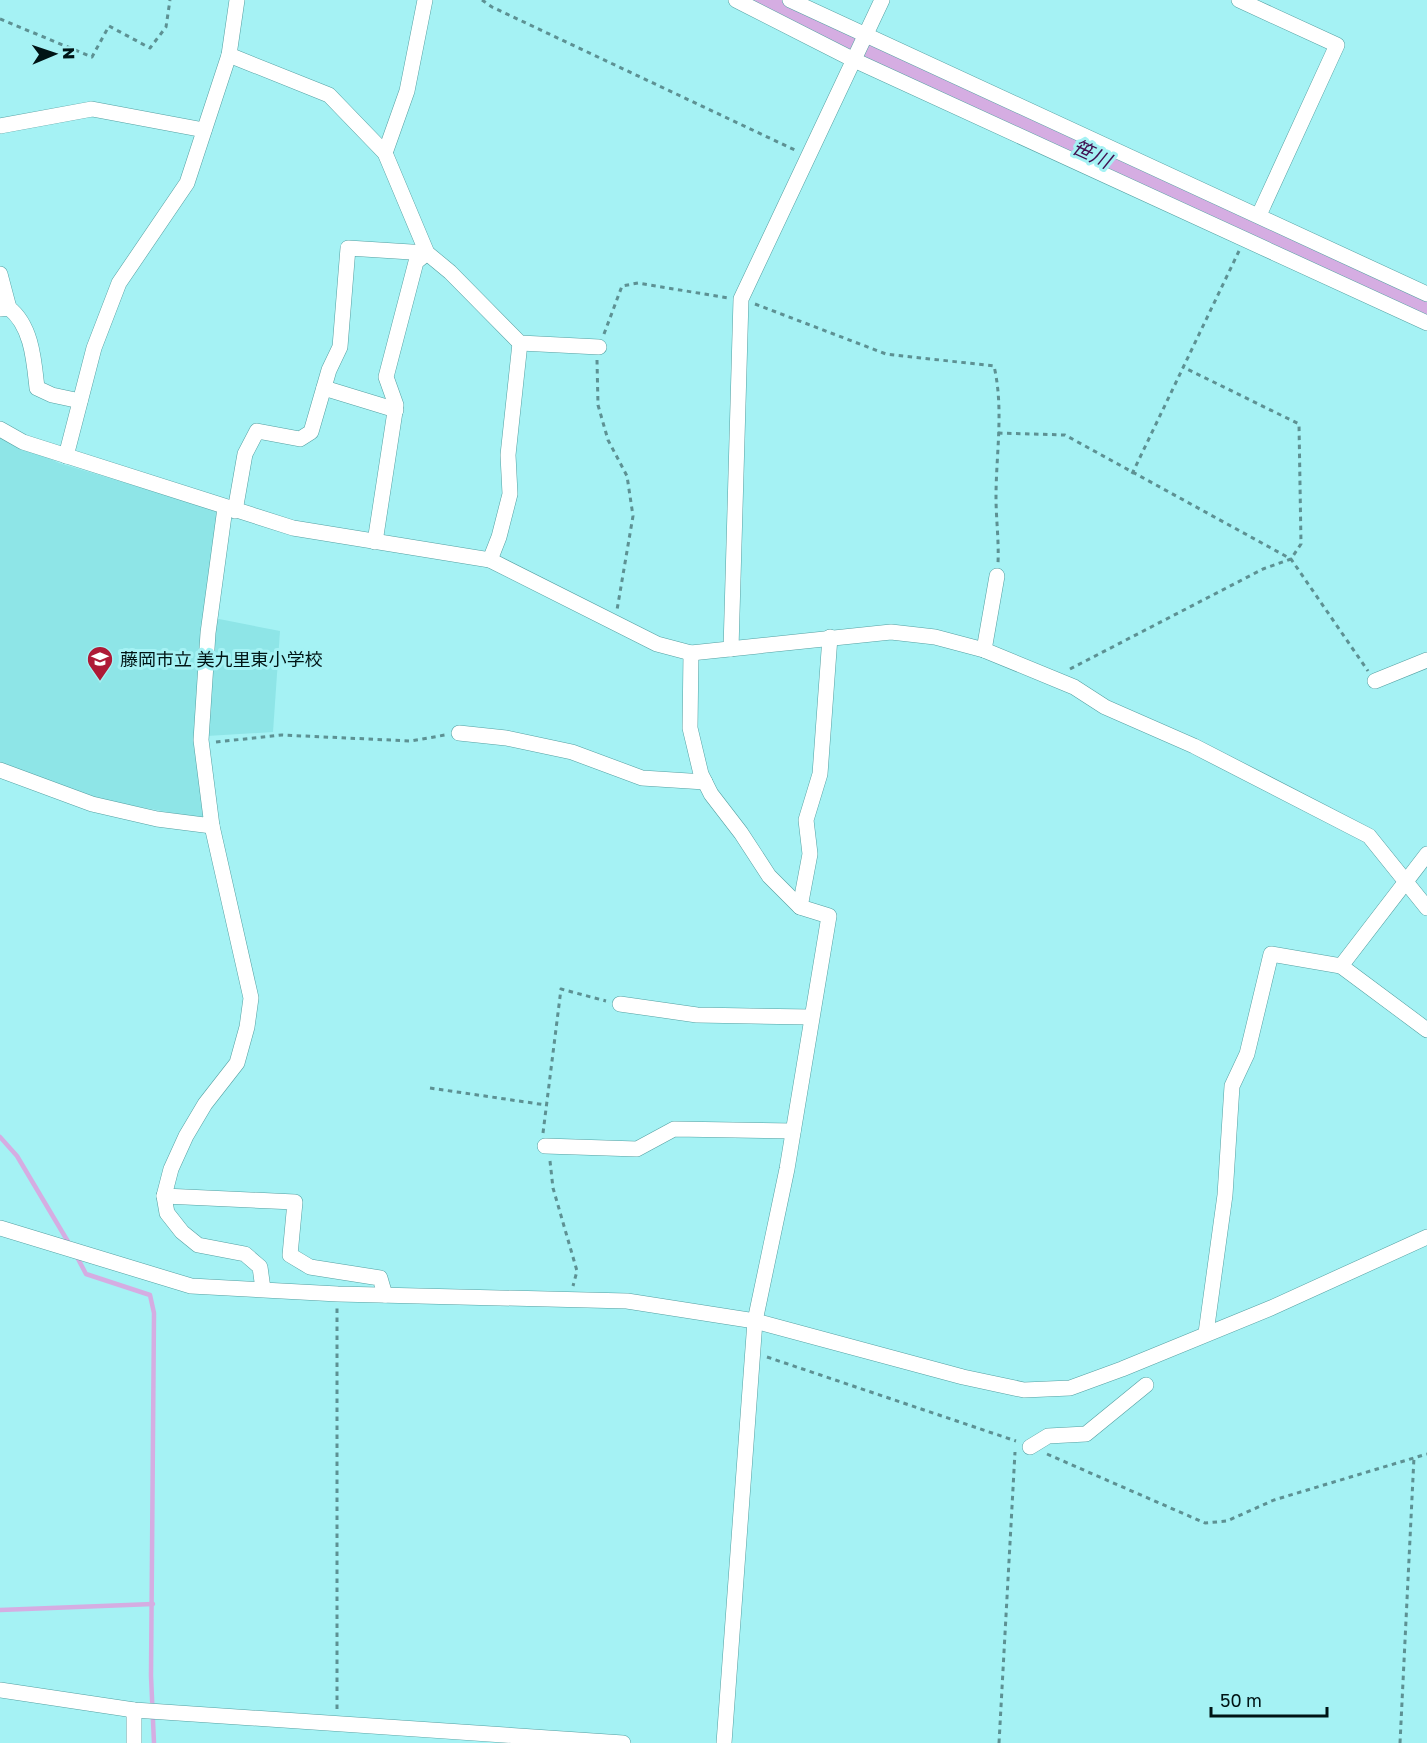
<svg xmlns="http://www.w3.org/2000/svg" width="1427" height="1743" viewBox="0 0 1427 1743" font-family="'Golos Text','Noto Sans JP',sans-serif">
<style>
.built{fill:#8ee5e7}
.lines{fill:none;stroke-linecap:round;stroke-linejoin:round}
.stream{stroke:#d5ade2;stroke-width:4.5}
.river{stroke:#d5ade2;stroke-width:27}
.minor-casing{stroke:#54a0a2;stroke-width:16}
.path{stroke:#5d9193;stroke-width:3;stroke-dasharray:4.5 4.5;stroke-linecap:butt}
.minor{stroke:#fff;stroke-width:15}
.labels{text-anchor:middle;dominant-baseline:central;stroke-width:6;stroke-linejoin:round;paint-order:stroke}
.poi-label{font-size:18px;fill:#001415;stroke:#a5f2f4;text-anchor:start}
.water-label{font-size:20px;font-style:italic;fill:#410e4f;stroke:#a5f2f4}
</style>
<rect width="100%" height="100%" fill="#a5f2f4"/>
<g class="built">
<polygon points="0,436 59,463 215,510 219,517 203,624 205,814 200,818 97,799 0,763"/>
<polygon points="214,618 280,631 273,732 207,736"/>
</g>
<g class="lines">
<g class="stream">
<polyline points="0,1137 17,1156 70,1245"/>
<polyline points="76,1255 86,1274 150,1295 154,1313 151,1676 154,1743"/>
<polyline points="0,1610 153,1604"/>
</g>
<polyline class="river" points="758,0 1194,197 1427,306"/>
<g class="minor-casing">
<g id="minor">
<polyline points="736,0 854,60 1427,323"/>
<polyline points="790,0 1427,294"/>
<polyline points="1239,0 1337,45 1259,215"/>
<polyline points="229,55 329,95 385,153 427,253 450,272 520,343 599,347"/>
<polyline points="0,126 92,109 204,130"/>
<polyline points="385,153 407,91 425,0"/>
<polyline points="0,274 9,308"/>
<path d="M0,309L9,308C32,326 34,361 37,388L52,395L80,401"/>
<polyline points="324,388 396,410"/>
<polyline points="0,429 23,442 293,528 490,560 657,644 691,653 891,632 935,637 984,650 1074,687 1105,707 1194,746 1369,836 1427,908"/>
<polyline points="66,456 94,348 119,283 187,183 229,55 237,0"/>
<polyline points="235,511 245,454 257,431 300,439 311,432 329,370 340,347 348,248 427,253"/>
<polyline points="375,542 396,405 386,377 416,262 427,253"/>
<polyline points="490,560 499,537 510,494 508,455 520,343"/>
<polyline points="731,649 741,299 882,0"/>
<polyline points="984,650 997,576"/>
<polyline points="691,653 690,728 701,774 711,794 741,833 769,876 800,907 829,916 787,1169 755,1321 724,1743"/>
<polyline points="1375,681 1427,660"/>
<polyline points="459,733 506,738 572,752 642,778 705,782"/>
<polyline points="0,770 92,804 157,819 212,826 201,740 208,633 225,508"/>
<polyline points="212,826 251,998 247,1027 237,1063 205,1104 186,1136 171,1169 164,1196 167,1213 182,1232 198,1245 245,1254 260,1267 263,1289"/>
<polyline points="800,907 810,854 806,820 820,774 830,637"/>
<polyline points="1341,966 1427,854"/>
<polyline points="620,1004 697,1015 811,1017"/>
<polyline points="545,1146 637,1149 674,1129 793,1131"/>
<polyline points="164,1196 295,1202 290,1255 310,1267 380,1278 385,1295"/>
<polyline points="0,1228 191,1286 338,1294 627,1301 755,1321 963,1377 1024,1390 1070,1388 1122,1369 1271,1308 1427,1237"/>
<polyline points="1206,1333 1225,1195 1232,1086 1247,1054 1271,954 1341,966 1427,1030"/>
<polyline points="1030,1447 1048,1436 1086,1434 1146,1385"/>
<polyline points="0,1690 134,1710 623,1743"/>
<polyline points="134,1743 134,1710"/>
</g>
</g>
<g class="path">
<polyline points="482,0 492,7 797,151"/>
<polyline points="0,19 92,57 109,26 150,48 166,27 170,0"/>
<path d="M755,304L886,354L994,366C1004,409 996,454 996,497C996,519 999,540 998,563"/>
<polyline points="604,334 622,286 638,283 728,298"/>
<polyline points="597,360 598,405 608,440 627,476 633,516 617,610"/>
<polyline points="998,433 1065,435 1291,559 1368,671"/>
<polyline points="1132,474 1239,251"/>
<polyline points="1070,669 1263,569 1291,559 1301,544 1299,424 1183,367"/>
<polyline points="216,742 282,735 411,741 445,735"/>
<polyline points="430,1088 546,1105"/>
<polyline points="543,1133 561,989 606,1001"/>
<polyline points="550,1161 553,1188 577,1271 573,1286"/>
<polyline points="767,1357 1016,1441"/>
<polyline points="1047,1454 1205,1523 1227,1521 1274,1500 1427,1454"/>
<polyline points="337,1709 337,1308"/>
<polyline points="999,1743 1015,1452"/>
<polyline points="1400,1743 1414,1457"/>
</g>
<use href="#minor" class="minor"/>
</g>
<defs>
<g id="school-pin" transform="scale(1.35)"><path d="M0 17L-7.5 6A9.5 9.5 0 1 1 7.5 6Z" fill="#ae1a36" stroke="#a5f2f4"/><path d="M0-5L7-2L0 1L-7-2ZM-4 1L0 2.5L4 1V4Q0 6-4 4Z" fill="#fff"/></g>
</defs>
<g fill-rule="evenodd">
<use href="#school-pin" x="100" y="659"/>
</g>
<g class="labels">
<g class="poi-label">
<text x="120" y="659">藤岡市立 美九里東小学校</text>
</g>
<g class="water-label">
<text transform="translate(1092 153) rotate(25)">笹川</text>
</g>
</g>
<g transform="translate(54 54) rotate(88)" stroke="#a5f2f4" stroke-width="4.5" paint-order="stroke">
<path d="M0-4.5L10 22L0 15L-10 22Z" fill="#001415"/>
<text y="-9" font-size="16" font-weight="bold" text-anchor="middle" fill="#001415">N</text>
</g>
<path d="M1211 1707v9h116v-9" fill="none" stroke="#001415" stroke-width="3"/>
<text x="1220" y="1707" font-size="18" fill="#001415" stroke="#a5f2f4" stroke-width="4.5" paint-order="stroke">50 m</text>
</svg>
